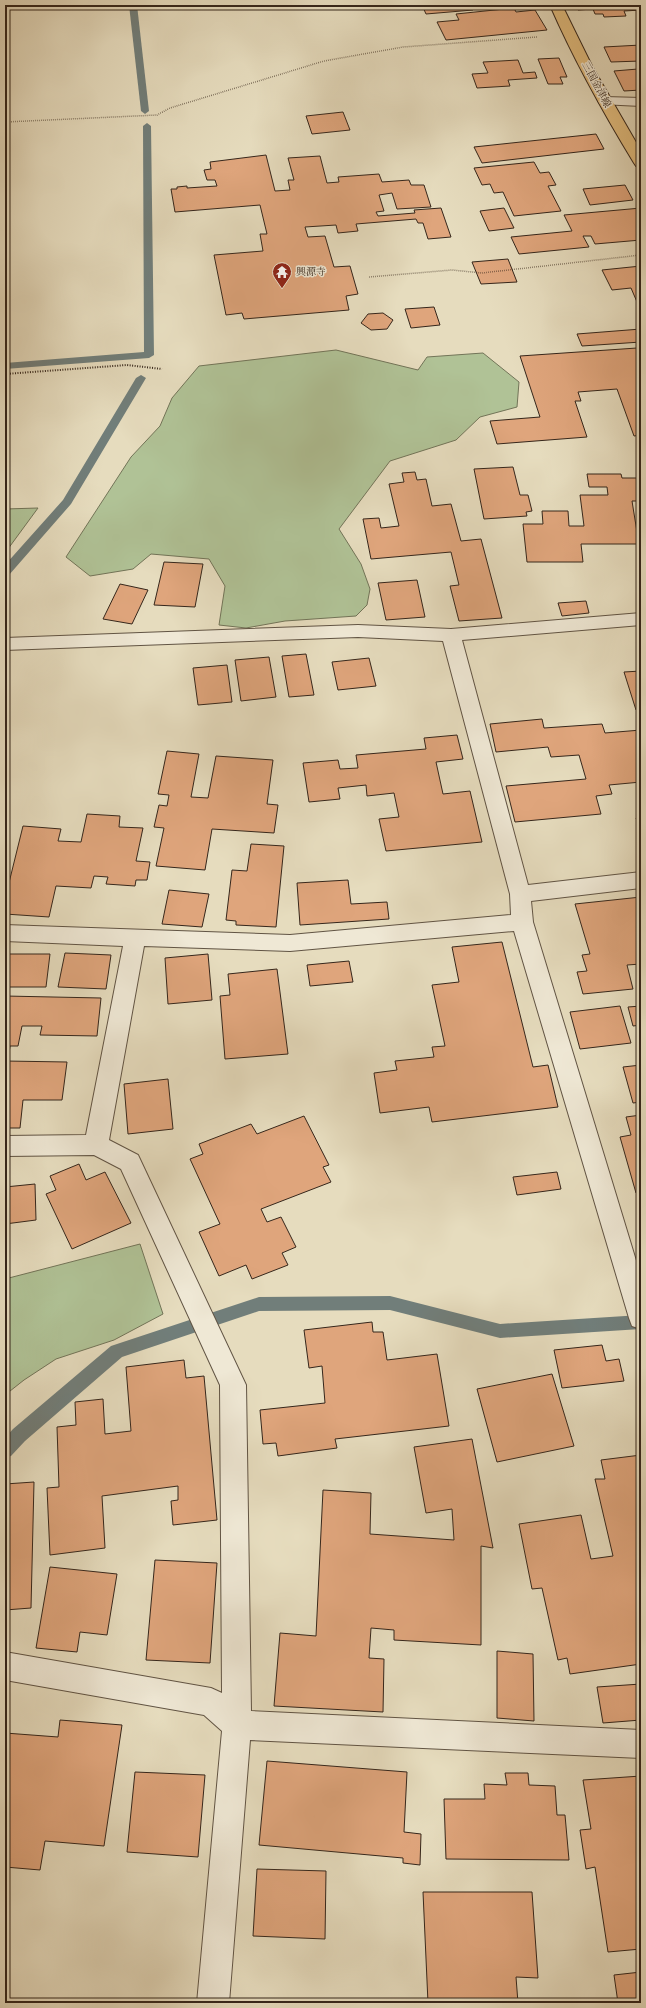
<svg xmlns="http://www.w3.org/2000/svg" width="646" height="2008" viewBox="0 0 646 2008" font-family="'Sorts Mill Goudy','Noto Serif JP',serif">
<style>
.green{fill:#b0c296;stroke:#727458}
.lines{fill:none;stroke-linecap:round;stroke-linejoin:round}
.stream{fill:#717e7a;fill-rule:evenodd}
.building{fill:#dfa57c;stroke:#35261b}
.minor-casing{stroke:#615444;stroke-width:2}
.major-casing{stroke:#35261b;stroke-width:2}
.path-far1{stroke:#35261b;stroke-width:1.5;stroke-dasharray:0.5 1.5;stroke-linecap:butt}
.path{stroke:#35261b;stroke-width:2;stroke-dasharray:1 1.5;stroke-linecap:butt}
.minor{fill:#efe8d5;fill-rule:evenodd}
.major{fill:#e3be7f;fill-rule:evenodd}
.labels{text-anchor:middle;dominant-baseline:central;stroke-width:3;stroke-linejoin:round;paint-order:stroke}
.far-street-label{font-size:10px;fill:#35261b;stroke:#efe8d5}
.far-poi-label{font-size:10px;fill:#35261b;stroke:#efe8d5;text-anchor:start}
</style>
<rect width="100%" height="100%" fill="#e6dcbe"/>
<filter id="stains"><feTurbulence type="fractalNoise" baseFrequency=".005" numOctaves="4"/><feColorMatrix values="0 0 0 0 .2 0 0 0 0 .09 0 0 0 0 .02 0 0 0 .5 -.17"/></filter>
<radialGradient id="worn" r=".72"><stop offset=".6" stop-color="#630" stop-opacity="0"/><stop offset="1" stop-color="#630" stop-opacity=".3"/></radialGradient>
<g class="green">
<polygon points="336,350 418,370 427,357 483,353 519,382 517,407 480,417 456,440 390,461 339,529 361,564 370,589 367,605 356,616 285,621 246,628 219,625 225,586 209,559 151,554 133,569 90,576 66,557 131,457 160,426 172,398 199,366"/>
<polygon points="38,508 5,553 5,509"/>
<polygon points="140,1244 163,1314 114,1340 56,1359 24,1380 5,1395 5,1279"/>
</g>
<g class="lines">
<g class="stream">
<polygon points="129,5 137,5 149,111 145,114 141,111"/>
<polygon points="147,123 151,126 154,355 149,358 5,369 5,363 144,352 143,126"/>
<polygon points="141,375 146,378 71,504 9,575 5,576 5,565 63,500 136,378"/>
<polygon points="390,1296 500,1324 641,1315 641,1329 500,1338 390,1310 259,1311 122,1357 25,1441 11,1456 5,1458 5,1438 13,1429 111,1346 117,1344 259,1297"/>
</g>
</g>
<g class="building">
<polygon points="422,5 491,5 491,6 472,8 473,10 426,14"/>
<polygon points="576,5 641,5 641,10 624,11 626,16 604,17 603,14 595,14 593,9 578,10"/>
<polygon points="514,8 516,12 535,10 547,30 446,40 437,22 459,20 456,14"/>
<polygon points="641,45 641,61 611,62 604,47"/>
<polygon points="559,58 567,77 560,77 563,84 548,84 538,59"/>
<polygon points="518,60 523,73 535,72 537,78 508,80 510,86 477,88 472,74 488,73 483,62"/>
<polygon points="638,69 641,74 641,90 624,91 614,71"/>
<polygon points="343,112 350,130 312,134 306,116"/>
<polygon points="596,134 604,149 482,163 474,147"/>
<polygon points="266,155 275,191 290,190 288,180 294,180 288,158 320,156 327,183 339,182 338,177 379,174 382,182 409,180 411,185 424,185 431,207 397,209 392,193 379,195 384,211 376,212 378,216 415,213 414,210 441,208 451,237 428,239 423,223 418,223 416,219 356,224 358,231 338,233 336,225 305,227 308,237 325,236 334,267 350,266 358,294 346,296 349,310 244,319 242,313 226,315 214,255 263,251 260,234 267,234 260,205 175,212 171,189 177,189 177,187 187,186 187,188 217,186 215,180 207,180 204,170 211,169 210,162"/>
<polygon points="534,162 540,173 549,172 556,185 548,186 561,211 514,216 503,192 494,193 490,184 482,185 474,168"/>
<polygon points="625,185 633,200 590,205 583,189"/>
<polygon points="504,208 514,228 489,231 480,211"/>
<polygon points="641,208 641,225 638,225 641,230 641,240 595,244 591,236 583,236 589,247 519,254 511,237 572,231 564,215"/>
<polygon points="508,259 517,282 481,284 472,262"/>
<polygon points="641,266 641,309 640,309 631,288 612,290 602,270"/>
<polygon points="434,307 440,325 411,328 405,309"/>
<polygon points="383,313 393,320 387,329 371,330 361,323 368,314"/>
<polygon points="641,329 641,342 582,346 577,334"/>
<polygon points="637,348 641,359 641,435 634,436 617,389 578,392 581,401 575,401 587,437 497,444 490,421 540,417 520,356"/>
<polygon points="513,467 520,495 528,495 532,511 526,512 527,516 484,519 474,469"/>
<polygon points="415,472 417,480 426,479 432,506 451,504 461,541 481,539 502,618 459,621 450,586 459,585 451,552 371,559 363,519 379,518 381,528 399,526 389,484 404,482 402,473"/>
<polygon points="587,474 621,474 622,478 641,478 641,501 632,501 637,532 641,532 641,544 581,544 583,562 527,562 523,524 543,524 542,511 568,511 569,526 584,526 580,495 608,495 607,487 589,487"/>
<polygon points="164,562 203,564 195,607 154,605"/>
<polygon points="417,580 425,617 386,620 378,583"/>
<polygon points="120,584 148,590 132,624 103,619"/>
<polygon points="586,601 589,613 562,616 558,603"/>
<polygon points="306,654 314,695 289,697 282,656"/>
<polygon points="269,657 276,697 241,701 235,660"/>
<polygon points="369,658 376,686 338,690 332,662"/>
<polygon points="227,665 232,702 198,705 193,668"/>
<polygon points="641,671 641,709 636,710 624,672"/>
<polygon points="542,719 544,728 602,724 605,733 641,730 641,782 609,785 612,794 596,796 601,814 515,822 506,786 586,779 579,755 551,757 548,747 496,752 490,724"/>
<polygon points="457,735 463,759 436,762 443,794 470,791 482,842 386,851 379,819 399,817 394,793 367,796 366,785 338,788 340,799 309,802 303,763 338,760 340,769 358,768 356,755 426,749 424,738"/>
<polygon points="167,751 199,754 191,797 208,798 216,756 273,760 267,804 278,805 274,833 212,829 205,870 156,866 164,828 154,827 159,805 167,806 169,795 158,794"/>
<polygon points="87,814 120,816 119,827 143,828 136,861 150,862 147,880 136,880 135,886 106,884 108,877 94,876 91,888 56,886 49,917 5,914 5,899 23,826 61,829 58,841 81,842"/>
<polygon points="641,817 641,832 636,818"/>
<polygon points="251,844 284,846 276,927 236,925 236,921 226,920 232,870 247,871"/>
<polygon points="348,880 351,904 387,902 389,919 300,925 297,883"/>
<polygon points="169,890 209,894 202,927 162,924"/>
<polygon points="641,897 641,964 627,965 633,989 583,994 577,972 587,971 582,955 590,954 575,904"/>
<polygon points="502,942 533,1067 548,1065 558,1107 432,1122 429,1107 380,1113 374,1073 397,1070 395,1061 434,1057 432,1047 445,1046 432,985 459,982 452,947"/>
<polygon points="65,953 111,955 106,989 58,987"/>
<polygon points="5,954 50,954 46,987 5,987"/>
<polygon points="208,954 212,1000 168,1004 165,958"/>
<polygon points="349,961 353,982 310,986 307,965"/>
<polygon points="277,969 288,1054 225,1059 220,996 230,995 228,974"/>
<polygon points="5,996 101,998 97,1036 40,1035 42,1026 22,1026 18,1046 10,1046 9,1053 5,1053"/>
<polygon points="620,1006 631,1043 580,1049 570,1012"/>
<polygon points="641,1006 641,1025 633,1026 628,1007"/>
<polygon points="5,1061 67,1062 62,1100 23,1100 20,1128 5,1128"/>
<polygon points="641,1065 641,1102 633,1103 623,1067"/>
<polygon points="168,1079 173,1129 128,1134 124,1084"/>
<polygon points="641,1115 641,1193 636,1193 620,1137 631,1135 626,1117"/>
<polygon points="304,1116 329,1165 323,1167 331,1182 261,1209 267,1222 281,1217 296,1247 282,1253 288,1265 252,1279 246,1265 219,1276 199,1232 220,1224 190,1159 203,1154 199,1144 251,1124 257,1134"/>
<polygon points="79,1164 86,1180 105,1172 131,1223 72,1249 46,1194 56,1190 50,1176"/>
<polygon points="557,1172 561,1189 517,1195 513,1177"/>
<polygon points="35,1184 36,1220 5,1224 5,1187"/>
<polygon points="372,1322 373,1332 383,1332 387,1360 437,1354 449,1426 335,1439 337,1448 278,1456 276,1443 263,1444 260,1410 325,1403 322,1366 309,1368 304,1330"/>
<polygon points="602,1345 606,1361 619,1359 624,1381 562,1388 554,1350"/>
<polygon points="184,1360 186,1378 204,1376 217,1520 173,1525 171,1501 178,1500 178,1486 102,1496 105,1548 50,1555 47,1488 59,1487 57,1427 76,1425 75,1402 103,1399 105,1434 131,1431 126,1367"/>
<polygon points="552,1374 574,1446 497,1462 477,1389"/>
<polygon points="472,1439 493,1548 481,1546 481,1645 394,1640 394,1630 371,1628 369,1658 384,1659 383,1712 274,1706 280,1633 316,1636 323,1490 371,1493 370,1534 454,1540 452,1509 426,1513 414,1447"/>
<polygon points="641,1455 641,1664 570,1674 567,1658 558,1660 542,1588 532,1589 519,1524 581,1515 591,1559 613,1556 595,1479 605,1479 601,1460"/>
<polygon points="34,1482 31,1608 5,1610 5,1484"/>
<polygon points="155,1560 217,1563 210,1663 146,1660"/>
<polygon points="50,1567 117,1574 107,1635 80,1632 77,1652 36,1648"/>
<polygon points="497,1651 533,1654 534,1721 497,1718"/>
<polygon points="641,1684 641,1720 603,1723 597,1687"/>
<polygon points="60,1720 122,1725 104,1846 45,1841 40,1870 5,1867 5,1733 58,1737"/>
<polygon points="267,1761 407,1772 404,1832 421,1834 420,1865 403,1863 403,1858 259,1845"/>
<polygon points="135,1772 205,1775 198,1857 127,1852"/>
<polygon points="505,1773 528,1773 529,1785 555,1786 557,1815 565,1815 569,1860 446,1859 444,1799 485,1799 484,1784 507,1785"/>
<polygon points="641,1776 641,1949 608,1952 595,1867 586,1869 580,1830 591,1829 583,1780"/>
<polygon points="257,1869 326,1871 325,1939 253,1936"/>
<polygon points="423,1892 532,1892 538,1978 516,1977 518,2003 428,2003"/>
<polygon points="641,1972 641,2003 618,2003 614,1975"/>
</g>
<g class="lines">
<g class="minor-casing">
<g id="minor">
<polygon points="605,97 641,98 641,106 600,104 598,101 600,98"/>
<polygon points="641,613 641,625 462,640 528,885 641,872 641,888 531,901 533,922 641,1277 641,1329 632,1326 629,1318 514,931 290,951 144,946 109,1140 138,1155 246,1385 251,1711 641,1730 641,1758 250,1740 229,2003 197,2003 222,1731 204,1715 5,1680 5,1652 211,1688 222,1693 220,1385 121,1169 94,1155 5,1156 5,1136 86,1135 123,946 5,941 5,925 290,935 511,915 510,894 443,641 358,637 5,650 5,638 358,625 451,629"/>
</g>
</g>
<g class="major-casing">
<path id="major" d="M550,5H562L592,66L641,151V167L636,166L634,163C603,112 574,60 550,5Z"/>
</g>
<g class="path-far1">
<polyline points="5,122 157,115 170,108 324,61 403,47 537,37"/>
<polyline points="369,277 452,270 482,273 641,255"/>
</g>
<polyline class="path" points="5,374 127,365 162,369"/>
<use href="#minor" class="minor"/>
<use href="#major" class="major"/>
</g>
<defs>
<g id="temple-pin" transform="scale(1)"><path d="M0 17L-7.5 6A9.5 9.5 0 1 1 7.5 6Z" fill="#8f2418" stroke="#efe8d5"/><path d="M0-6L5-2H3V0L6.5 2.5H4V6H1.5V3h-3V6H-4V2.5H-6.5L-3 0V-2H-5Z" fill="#fff"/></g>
</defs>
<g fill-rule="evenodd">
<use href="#temple-pin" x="282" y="272"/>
</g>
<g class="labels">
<g class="far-street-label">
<text transform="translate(596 85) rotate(62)">三国金津線</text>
</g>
<g class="far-poi-label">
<text x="296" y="272">興源寺</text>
</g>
</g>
<rect width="646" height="2008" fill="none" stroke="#e6dcbe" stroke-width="20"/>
<rect x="6" y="6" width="634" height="1996" fill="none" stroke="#35261b" stroke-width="2"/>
<rect x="10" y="10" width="626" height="1988" fill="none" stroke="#35261b"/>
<rect width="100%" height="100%" filter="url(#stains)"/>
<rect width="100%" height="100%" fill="url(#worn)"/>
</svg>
